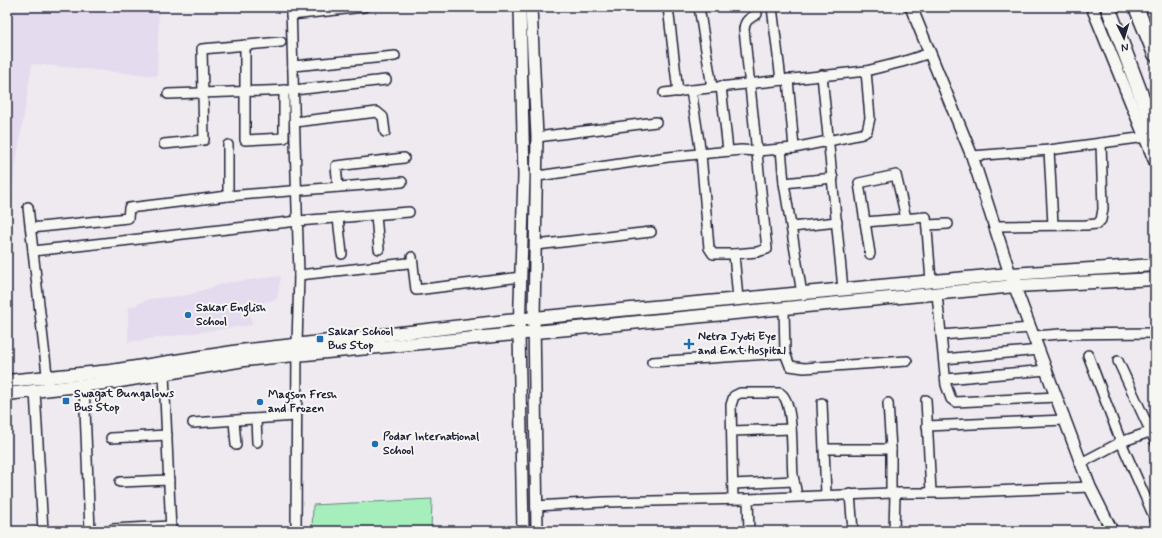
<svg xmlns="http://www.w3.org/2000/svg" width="1162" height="538" viewBox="0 0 1162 538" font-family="Mynerve,sans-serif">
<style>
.built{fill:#e4dbee}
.green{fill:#a6efbd;stroke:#64887c}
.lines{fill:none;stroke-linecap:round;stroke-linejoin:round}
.minor-casing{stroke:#22223b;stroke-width:12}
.tertiary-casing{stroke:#22223b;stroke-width:14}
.secondary-casing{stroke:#22223b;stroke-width:15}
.primary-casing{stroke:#22223b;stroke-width:17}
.minor{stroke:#f6f6f2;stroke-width:9}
.tertiary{stroke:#f6f6f2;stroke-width:11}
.secondary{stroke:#f6f6f2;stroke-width:12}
.primary{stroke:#f6f6f2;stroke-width:14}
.poi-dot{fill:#1f6fb2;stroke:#f6f6f2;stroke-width:1.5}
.labels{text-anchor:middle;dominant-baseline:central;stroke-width:4;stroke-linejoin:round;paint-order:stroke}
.poi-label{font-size:12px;font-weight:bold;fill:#22223b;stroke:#f6f6f2;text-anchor:start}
</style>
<rect width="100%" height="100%" fill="#eeeaf0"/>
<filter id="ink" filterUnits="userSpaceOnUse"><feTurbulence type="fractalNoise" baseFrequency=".025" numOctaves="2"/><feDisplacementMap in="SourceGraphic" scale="8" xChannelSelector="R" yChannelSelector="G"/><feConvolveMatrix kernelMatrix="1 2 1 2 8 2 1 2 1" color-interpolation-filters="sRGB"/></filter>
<g filter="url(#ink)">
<g class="built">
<polygon points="7,7 159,7 157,76 32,64 11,195 7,196"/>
<polygon points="281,276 277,299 249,306 252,325 128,342 128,308 149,299 188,295 225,283"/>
</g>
<polygon class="green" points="432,499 431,531 312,531 313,505"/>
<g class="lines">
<g class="minor-casing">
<g id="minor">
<polyline points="291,7 299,275 297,344 296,531"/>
<polyline points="668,7 678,92"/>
<polyline points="699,7 712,87"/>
<polyline points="772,7 781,80"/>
<polyline points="291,15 364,7"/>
<polyline points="245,45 245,140 284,138 284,90"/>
<polyline points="293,66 395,56"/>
<polyline points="822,75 843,289"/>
<polyline points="788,79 794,148"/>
<polyline points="721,86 728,151"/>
<polyline points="691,90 701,154 709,248 713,254 734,254"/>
<polyline points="664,93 866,71 902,62 930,53"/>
<polyline points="168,94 294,90 386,80"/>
<polyline points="295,122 377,112 383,117 385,132"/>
<polyline points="537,137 656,122"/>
<polyline points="164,144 204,140 202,49 281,42"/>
<polyline points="228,145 228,196"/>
<polyline points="781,149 784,183 802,294"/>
<polyline points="1049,150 1053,225"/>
<polyline points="972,156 1049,150 1146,137"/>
<polyline points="538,176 668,157 741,150 757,151 794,148 862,134 867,131 870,118 866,71"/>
<polyline points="784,183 833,178"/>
<polyline points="338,187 336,166 404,158"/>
<polyline points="28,207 48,383"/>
<polyline points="376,215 379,249"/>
<polyline points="338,218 342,254"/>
<polyline points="865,222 926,217 931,281"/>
<polyline points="927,225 948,224"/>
<polyline points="994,226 1086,225 1097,224 1101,220 1103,209 1101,143"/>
<polyline points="792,227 837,222"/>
<polyline points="31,228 128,218 129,208 228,196 402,182"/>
<polyline points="536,245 651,232"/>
<polyline points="33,251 298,221 409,212"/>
<polyline points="870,254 859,183 896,175 906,218"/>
<polyline points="412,257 416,290 521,277"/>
<polyline points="299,275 408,263"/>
<polyline points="937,294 946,385 951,399 955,402 1057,397"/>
<path d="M738,299L734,254L757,252L767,249L744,29C745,20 750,18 757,14"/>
<polyline points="784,308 785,353 790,366 804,368 907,361"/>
<polyline points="941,335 1031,328"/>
<polyline points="1034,336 1061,334 1155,333"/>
<polyline points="1088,355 1121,442 1155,519"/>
<polyline points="944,359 1039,350"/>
<polyline points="1118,361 1155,441"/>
<polyline points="652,362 785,353"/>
<polyline points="164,374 171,531"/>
<polyline points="946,379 1046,370"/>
<polyline points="84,385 90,531"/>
<polyline points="35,391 43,531"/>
<polyline points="926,400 931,492"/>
<polyline points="822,403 826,494"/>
<polyline points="888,403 891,449 891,493"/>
<polyline points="256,419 257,442"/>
<polyline points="234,421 236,445"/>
<polyline points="193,423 296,416"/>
<polyline points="927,426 1065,420"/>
<polyline points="732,431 791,429"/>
<polyline points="111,438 167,435"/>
<polyline points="824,449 891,449"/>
<polyline points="1081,463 1121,442 1155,430"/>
<polyline points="120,482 169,480"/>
<polyline points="733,484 794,481"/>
<polyline points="850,494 853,531"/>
<path d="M733,499L731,405L734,396L740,393H780C795,401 791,458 793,475C794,482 796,489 797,496"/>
<polyline points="748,499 749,531"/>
<polyline points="536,506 604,502 748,499 891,493 942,493 1090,487"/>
<polyline points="113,529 170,526"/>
<polyline points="894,531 895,494"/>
</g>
</g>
<g class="tertiary-casing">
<g id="tertiary">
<polyline points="520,7 524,176 519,333 523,531"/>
<polyline points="531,7 537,137 534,318 537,531"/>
<polyline points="911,7 972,156 1010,274 1090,487 1112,531"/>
<polyline points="1092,7 1155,162"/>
</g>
</g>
<g class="secondary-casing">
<g id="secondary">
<polyline points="7,381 111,371 240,351 534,318 1010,274 1155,265"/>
<polyline points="7,394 114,382 244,360 1015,286 1155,279"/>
</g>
</g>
<g class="primary-casing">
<g id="primary">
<polyline points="1108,7 1155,132"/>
<polyline points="1136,7 1155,54"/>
</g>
</g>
<use href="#minor" class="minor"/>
<use href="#tertiary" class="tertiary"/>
<use href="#secondary" class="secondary"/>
<use href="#primary" class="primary"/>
</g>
</g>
<g class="poi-dot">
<circle cx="188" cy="315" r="4"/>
<rect x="316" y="335" width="8" height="8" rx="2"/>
<path d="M687 338h4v4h4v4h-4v4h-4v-4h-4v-4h4z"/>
<rect x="62" y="397" width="8" height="8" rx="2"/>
<circle cx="260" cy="402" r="4"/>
<circle cx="375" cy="444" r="4"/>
</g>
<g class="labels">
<g class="poi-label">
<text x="196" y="308">Sakar English<tspan x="196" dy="14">School</tspan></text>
<text x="328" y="332">Sakar School<tspan x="328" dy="14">Bus Stop</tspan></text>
<text x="698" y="337">Netra Jyoti Eye<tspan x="698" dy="14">and Ent Hospital</tspan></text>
<text x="74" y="394">Swagat Bungalows<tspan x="74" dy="14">Bus Stop</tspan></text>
<text x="268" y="395">Magson Fresh<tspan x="268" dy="14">and Frozen</tspan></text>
<text x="383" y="437">Podar International<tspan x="383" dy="14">School</tspan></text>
</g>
</g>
<rect width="1162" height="538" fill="none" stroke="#f6f6f2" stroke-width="24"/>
<rect x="12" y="12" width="1138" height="514" fill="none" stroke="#22223b" stroke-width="1.5" filter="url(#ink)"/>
<g transform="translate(1124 38) rotate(175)" stroke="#f6f6f2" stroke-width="3" paint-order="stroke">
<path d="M0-3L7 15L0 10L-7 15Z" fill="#22223b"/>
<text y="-6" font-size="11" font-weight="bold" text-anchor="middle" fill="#22223b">N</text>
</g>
</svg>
